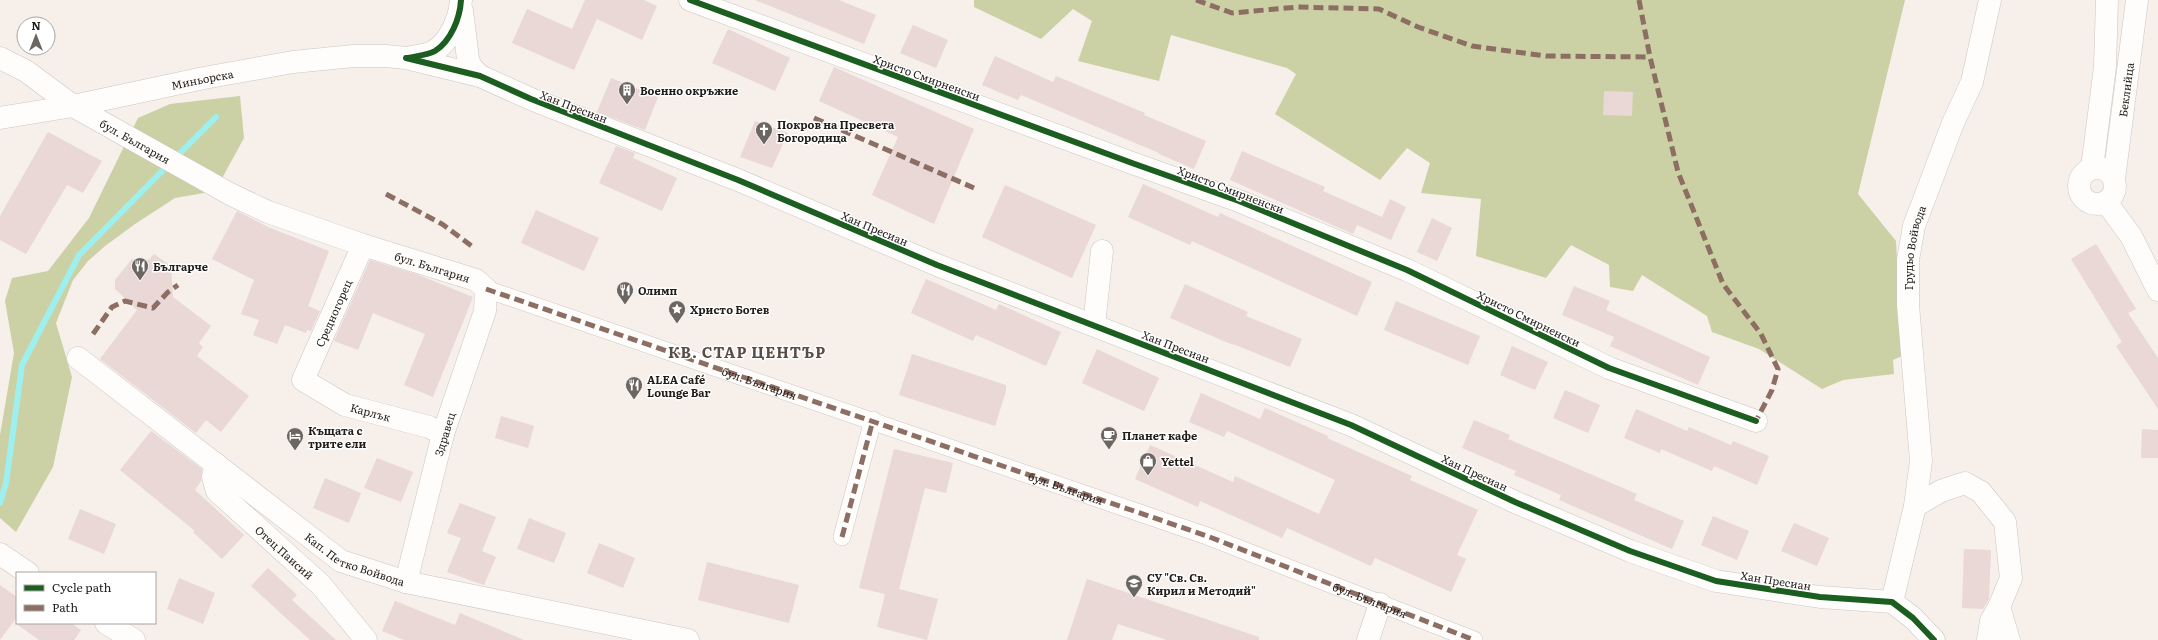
<svg xmlns="http://www.w3.org/2000/svg" width="2158" height="640" viewBox="0 0 2158 640" font-family="Literata,serif">
<style>
.forest{fill:#cbd1a4}
.lines{fill:none;stroke-linecap:round;stroke-linejoin:round}
.stream{stroke:#9fefee;stroke-width:6}
.building{fill:#e9d8d5}
.pedestrian-casing{stroke:#ccc6c2;stroke-width:18}
.minor-casing{stroke:#ccc6c2;stroke-width:23}
.tertiary-casing{stroke:#ccc6c2;stroke-width:23}
.pedestrian{stroke:#fefdfc;stroke-width:17}
.minor{stroke:#fefdfc;stroke-width:22}
.tertiary{stroke:#fefdfc;stroke-width:22}
.quiet{stroke:#8d6e63;stroke-width:5;stroke-dasharray:10 5;stroke-linecap:butt}
.cycleway-casing{stroke:#fff;stroke-width:8}
.cycleway{stroke:#1b5e20;stroke-width:6}
.labels{text-anchor:middle;dominant-baseline:central;stroke-width:3;stroke-linejoin:round;paint-order:stroke}
.street-label{font-size:11px;fill:#221d19;stroke:#fff}
.poi-label{font-size:11px;font-weight:bold;fill:#221d19;stroke:#fff;text-anchor:start}
.district-label{font-size:15px;font-weight:bold;letter-spacing:1px;fill:#594d45;stroke:#fff}
</style>
<rect width="100%" height="100%" fill="#f6efea"/>
<g class="forest">
<polygon points="974,0 1905,0 1858,194 1896,241 1902,356 1893,360 1894,374 1843,380 1822,389 1759,349 1712,332 1707,316 1642,275 1633,291 1610,287 1609,265 1571,245 1546,278 1476,256 1481,199 1421,193 1430,163 1407,148 1380,180 1275,114 1296,74 1287,68 1171,35 1159,81 1078,61 1092,21 1073,9 1041,39 974,7"/>
<polygon points="240,96 244,138 215,191 175,198 135,224 105,246 88,261 73,280 56,323 72,377 53,467 16,532 0,518 0,435 14,353 5,301 12,278 48,271 89,218 138,118 170,104"/>
</g>
<g class="lines">
<g class="stream">
<polyline points="175,158 216,117"/>
<polyline points="0,503 6,483 22,365 79,255 168,165"/>
</g>
</g>
<g class="building">
<polygon points="585,0 644,0 657,6 642,40 597,19 574,70 512,43 527,9 572,29"/>
<polygon points="755,0 839,0 876,15 864,44"/>
<polygon points="913,25 948,40 936,68 900,53"/>
<polygon points="728,29 790,58 775,91 712,63"/>
<polygon points="995,56 1053,82 1056,76 1145,113 1144,115 1206,141 1194,169 1159,154 1159,153 1021,95 1018,100 982,85"/>
<polygon points="834,67 974,129 934,224 872,195 898,137 819,101"/>
<polygon points="611,78 658,97 645,130 597,112"/>
<polygon points="1604,91 1633,92 1632,116 1603,115"/>
<polygon points="755,121 788,133 772,168 740,157"/>
<polygon points="48,132 102,161 83,193 67,185 26,254 0,240 0,216"/>
<polygon points="616,146 635,153 633,158 677,178 662,211 599,183"/>
<polygon points="1242,151 1325,187 1323,191 1382,217 1390,199 1406,207 1391,240 1357,225 1353,234 1230,180"/>
<polygon points="1143,184 1218,217 1220,213 1372,282 1357,316 1192,241 1190,245 1128,217"/>
<polygon points="1005,185 1096,225 1072,278 982,237"/>
<polygon points="536,210 599,238 584,271 521,243"/>
<polygon points="237,211 268,227 329,251 308,306 320,311 311,331 307,330 306,333 285,325 277,344 253,335 259,320 241,314 254,280 212,259"/>
<polygon points="1432,218 1452,228 1437,261 1417,252"/>
<polygon points="2096,244 2136,309 2128,313 2158,358 2158,409 2116,346 2122,342 2071,259"/>
<polygon points="154,254 171,266 173,297 211,326 199,343 203,347 197,356 249,396 221,432 206,420 196,433 100,359 137,310 115,289 115,280 132,259 142,265 147,259 149,260"/>
<polygon points="370,260 416,274 473,297 433,397 404,385 425,334 373,313 358,350 334,341"/>
<polygon points="926,279 996,310 999,304 1061,332 1046,366 976,335 973,341 911,313"/>
<polygon points="1185,284 1248,312 1246,316 1302,339 1290,367 1233,344 1233,345 1170,318"/>
<polygon points="1574,286 1610,301 1606,310 1710,357 1698,385 1610,346 1614,337 1562,315"/>
<polygon points="1396,301 1480,336 1468,365 1384,330"/>
<polygon points="1512,346 1548,362 1535,390 1500,375"/>
<polygon points="1097,349 1159,378 1144,411 1082,383"/>
<polygon points="912,354 1006,385 1006,391 995,426 899,395"/>
<polygon points="1565,390 1600,405 1588,433 1553,418"/>
<polygon points="1201,393 1260,419 1265,408 1328,436 1327,438 1412,476 1410,480 1478,510 1457,555 1466,559 1451,592 1375,558 1371,566 1287,528 1282,538 1200,501 1198,507 1135,479 1150,445 1233,482 1235,476 1319,514 1335,480 1227,431 1224,437 1189,422"/>
<polygon points="1636,409 1687,431 1689,427 1731,445 1733,441 1769,456 1757,485 1714,466 1712,471 1661,449 1660,453 1624,438"/>
<polygon points="501,416 534,426 528,448 495,438"/>
<polygon points="1474,420 1510,435 1508,439 1637,494 1634,500 1684,521 1672,549 1559,500 1561,495 1514,475 1516,471 1462,448"/>
<polygon points="2142,429 2158,430 2158,458 2141,458"/>
<polygon points="151,431 202,469 201,481 195,490 244,535 222,559 193,532 195,531 120,470"/>
<polygon points="894,449 953,463 946,493 925,488 899,589 938,599 927,640 877,627 885,594 859,588"/>
<polygon points="377,458 413,472 401,502 364,488"/>
<polygon points="325,478 361,493 349,523 313,508"/>
<polygon points="460,503 496,517 482,551 496,557 484,585 447,572 461,538 447,533"/>
<polygon points="80,509 116,524 104,554 68,539"/>
<polygon points="1713,516 1749,531 1737,560 1701,545"/>
<polygon points="529,518 566,533 554,563 517,549"/>
<polygon points="1794,523 1829,538 1817,566 1781,551"/>
<polygon points="599,543 635,558 623,588 587,573"/>
<polygon points="1964,549 1991,550 1989,599 1983,609 1962,608"/>
<polygon points="707,562 799,585 789,623 698,600"/>
<polygon points="268,568 297,595 292,600 336,640 310,640 251,586"/>
<polygon points="179,578 215,593 203,624 167,609"/>
<polygon points="1087,579 1259,637 1259,640 1167,640 1118,624 1112,640 1067,640"/>
<polygon points="0,585 17,597 17,617 0,640"/>
<polygon points="395,601 455,625 460,613 524,640 404,640 382,631"/>
<polygon points="15,623 71,623 81,630 74,640 39,640"/>
</g>
<g class="lines">
<g class="pedestrian-casing">
<g id="pedestrian">
<path id="s1" d="M486,289L1207,536L1474,640"/>
<polyline points="842,537 873,420"/>
</g>
</g>
<g class="minor-casing">
<g id="minor">
<polyline points="690,0 1132,163 1239,201 1407,270 1609,368 1756,421"/>
<path id="s2" d="M0,58L26,71L73,106L230,194L268,212L363,245L476,280L486,289L485,311L443,434L406,582"/>
<circle cx="2097" cy="186" r="18"/>
<polyline points="2092,168 2105,67 2107,0"/>
<path id="s3" d="M2114,179L2137,0"/>
<polyline points="2106,202 2131,236 2158,290"/>
<path id="s4" d="M363,245L303,380L345,405L429,427L443,434"/>
<polyline points="1094,325 1102,251"/>
<path id="s5" d="M78,358L341,561L406,582L688,640"/>
<path id="s6" d="M216,464L213,477L217,491L321,585L366,640"/>
<path id="s7" d="M1915,506L1921,461L1908,305V260L1914,226L1953,123L1972,82L1990,0"/>
<polyline points="0,554 28,573"/>
<polyline points="1892,602 1915,506 1941,491 1965,483 1981,492 2005,522 2011,578 1999,607 2009,640"/>
<polyline points="106,623 134,640"/>
<polyline points="1368,640 1380,604"/>
<polyline points="1988,640 1991,621 1999,607"/>
</g>
</g>
<g class="tertiary-casing">
<g id="tertiary">
<polyline points="462,11 468,59 471,67 480,76"/>
<path d="M407,58C415,56 427,55 434,51C450,42 460,17 461,0"/>
<path id="s8" d="M0,118L73,106L204,78L293,62L354,56H386L406,58L480,76L531,99L738,180L937,265L1351,425L1515,502L1630,551L1716,581L1820,597L1892,602L1913,618L1934,640"/>
</g>
</g>
<use href="#pedestrian" class="pedestrian"/>
<use href="#minor" class="minor"/>
<use href="#tertiary" class="tertiary"/>
<g class="quiet">
<polyline points="1196,0 1232,13 1298,7 1379,9 1418,27 1472,46 1546,56 1650,57"/>
<polyline points="1639,0 1650,57 1678,172 1723,284 1761,334 1778,369 1772,390 1756,421"/>
<polyline points="814,118 974,188"/>
<polyline points="386,194 442,224 473,247"/>
<polyline points="486,289 1207,536 1474,640"/>
<polyline points="93,334 112,307 125,301 153,308 168,292 178,285"/>
<polyline points="842,537 873,420"/>
</g>
<g class="cycleway-casing">
<g id="cycleway">
<polyline points="690,0 1132,163 1239,201 1407,270 1609,368 1756,421"/>
<polyline points="406,58 480,76 531,99 738,180 937,265 1351,425 1515,502 1630,551 1716,581 1820,597 1892,602 1913,618 1934,640"/>
<path d="M408,58C416,56 428,55 435,51C451,41 460,18 461,0"/>
</g>
</g>
<use href="#cycleway" class="cycleway"/>
</g>
<defs>
<g id="building-pin" transform="scale(0.9)"><path d="M0 17L-7.5 6A9.5 9.5 0 1 1 7.5 6Z" fill="#6c6662" stroke="#fff"/><path d="M-4-6H4V6H1V3H-1V6H-4ZM-2.5-4.3h1.7v1.8h-1.7ZM.8-4.3h1.7v1.8H.8ZM-2.5-1h1.7V.8h-1.7ZM.8-1h1.7V.8H.8Z" fill="#fff"/></g>
<g id="church-pin" transform="scale(0.9)"><path d="M0 17L-7.5 6A9.5 9.5 0 1 1 7.5 6Z" fill="#6c6662" stroke="#fff"/><path d="M-1.2-6h2.4v3.5h3.3v2.4h-3.3V6h-2.4V-.1h-3.3v-2.4h3.3Z" fill="#fff"/></g>
<g id="restaurant-pin" transform="scale(0.9)"><path d="M0 17L-7.5 6A9.5 9.5 0 1 1 7.5 6Z" fill="#6c6662" stroke="#fff"/><path d="M-5-6h1v4h1v-4h1v4h1v-4h1v5L-1.5 .5V6h-2V.5L-5-1ZM5-6V6H3V1.5H1.5Q1.5-4 5-6Z" fill="#fff"/></g>
<g id="sight-pin" transform="scale(0.9)"><path d="M0 17L-7.5 6A9.5 9.5 0 1 1 7.5 6Z" fill="#6c6662" stroke="#fff"/><path d="M0-6L1.8-2.2L6-1.7L2.9 1.2L3.7 5.4L0 3.3L-3.7 5.4L-2.9 1.2L-6-1.7L-1.8-2.2Z" fill="#fff"/></g>
<g id="cafe-pin" transform="scale(0.9)"><path d="M0 17L-7.5 6A9.5 9.5 0 1 1 7.5 6Z" fill="#6c6662" stroke="#fff"/><path d="M-5.5-4.5H6V0H3Q3 3.5 0 3.5H-2.5Q-5.5 3.5-5.5 0ZM3-3.2v2h1.7v-2ZM-6 4.5H4V6H-6Z" fill="#fff"/></g>
<g id="hotel-pin" transform="scale(0.9)"><path d="M0 17L-7.5 6A9.5 9.5 0 1 1 7.5 6Z" fill="#6c6662" stroke="#fff"/><path d="M-6-4.5h1.5V1H6V5H4.5V3h-9V5H-6ZM-4 0a1.8 1.8 0 1 1 3.6 0ZM.5 0V-2.5h3Q6-2.5 6 0Z" fill="#fff"/></g>
<g id="shop-pin" transform="scale(0.9)"><path d="M0 17L-7.5 6A9.5 9.5 0 1 1 7.5 6Z" fill="#6c6662" stroke="#fff"/><path d="M-5-2.5h2.3a2.7 3.5 0 0 1 5.4 0H5L5.5 6h-11ZM-1.5-2.5h3a1.5 2.3 0 0 0-3 0Z" fill="#fff"/></g>
<g id="school-pin" transform="scale(0.9)"><path d="M0 17L-7.5 6A9.5 9.5 0 1 1 7.5 6Z" fill="#6c6662" stroke="#fff"/><path d="M0-5L7-2L0 1L-7-2ZM-4 1L0 2.5L4 1V4Q0 6-4 4Z" fill="#fff"/></g>
</defs>
<g fill-rule="evenodd">
<use href="#building-pin" x="627" y="90"/>
<use href="#church-pin" x="764" y="130"/>
<use href="#restaurant-pin" x="140" y="266"/>
<use href="#restaurant-pin" x="625" y="290"/>
<use href="#sight-pin" x="677" y="309"/>
<use href="#restaurant-pin" x="634" y="385"/>
<use href="#cafe-pin" x="1109" y="435"/>
<use href="#hotel-pin" x="295" y="436"/>
<use href="#shop-pin" x="1148" y="461"/>
<use href="#school-pin" x="1134" y="583"/>
</g>
<g class="labels">
<g class="street-label">
<text transform="translate(927 77) rotate(20)">Христо Смирненски</text>
<text stroke="none"><textPath href="#s8" startOffset="206">Миньорска</textPath></text>
<text stroke="none"><textPath href="#s3" startOffset="90">Беклийца</textPath></text>
<text transform="translate(574 106) rotate(21)">Хан Пресиан</text>
<text stroke="none"><textPath href="#s2" startOffset="159">бул. България</textPath></text>
<text transform="translate(1231 189) rotate(21)">Христо Смирненски</text>
<text transform="translate(875 228) rotate(23)">Хан Пресиан</text>
<text stroke="none"><textPath href="#s7" startOffset="260">Грудьо Войвода</textPath></text>
<text stroke="none"><textPath href="#s2" startOffset="483">бул. България</textPath></text>
<text transform="translate(333 313) rotate(-66)">Средногорец</text>
<text transform="translate(1529 318) rotate(26)">Христо Смирненски</text>
<text transform="translate(1176 346) rotate(21)">Хан Пресиан</text>
<text stroke="none"><textPath href="#s1" startOffset="289">бул. България</textPath></text>
<text stroke="none"><textPath href="#s4" startOffset="223">Карлък</textPath></text>
<text transform="translate(444 434) rotate(-73)">Здравец</text>
<text transform="translate(1475 472) rotate(25)">Хан Пресиан</text>
<text stroke="none"><textPath href="#s1" startOffset="613">бул. България</textPath></text>
<text stroke="none"><textPath href="#s6" startOffset="119">Отец Паисий</textPath></text>
<text stroke="none"><textPath href="#s5" startOffset="344">Кап. Петко Войвода</textPath></text>
<text transform="translate(1776 580) rotate(9)">Хан Пресиан</text>
<text stroke="none"><textPath href="#s1" startOffset="937">бул. България</textPath></text>
</g>
<g class="poi-label">
<text x="640" y="90">Военно окръжие</text>
<text x="777" y="124">Покров на Пресвета<tspan x="777" dy="13">Богородица</tspan></text>
<text x="153" y="266">Българче</text>
<text x="638" y="290">Олимп</text>
<text x="690" y="309">Христо Ботев</text>
<text x="647" y="379">ALEA Café<tspan x="647" dy="13">Lounge Bar</tspan></text>
<text x="308" y="430">Къщата с<tspan x="308" dy="13">трите ели</tspan></text>
<text x="1122" y="435">Планет кафе</text>
<text x="1161" y="461">Yettel</text>
<text x="1147" y="577">СУ "Св. Св.<tspan x="1147" dy="13">Кирил и Методий"</tspan></text>
</g>
<g class="district-label">
<text x="747" y="351">КВ. СТАР ЦЕНТЪР</text>
</g>
</g>
<rect x="16" y="572" width="140" height="52" fill="#ffffff" stroke="#a7a5a3"/>
<rect x="24" y="585" width="20" height="6" fill="#1b5e20" stroke="#a7a5a3"/>
<text x="52" y="592" font-size="12" fill="#221d19">Cycle path</text>
<rect x="24" y="605" width="20" height="6" fill="#8d6e63" stroke="#a7a5a3"/>
<text x="52" y="612" font-size="12" fill="#221d19">Path</text>
<g transform="translate(36 36)"><circle r="19" fill="#ffffff" stroke="#a7a5a3"/>
<path d="M0-3L7 15L0 10L-7 15Z" fill="#6c6662"/>
<text y="-6" font-size="11" font-weight="bold" text-anchor="middle" fill="#221d19">N</text>
</g>
</svg>
